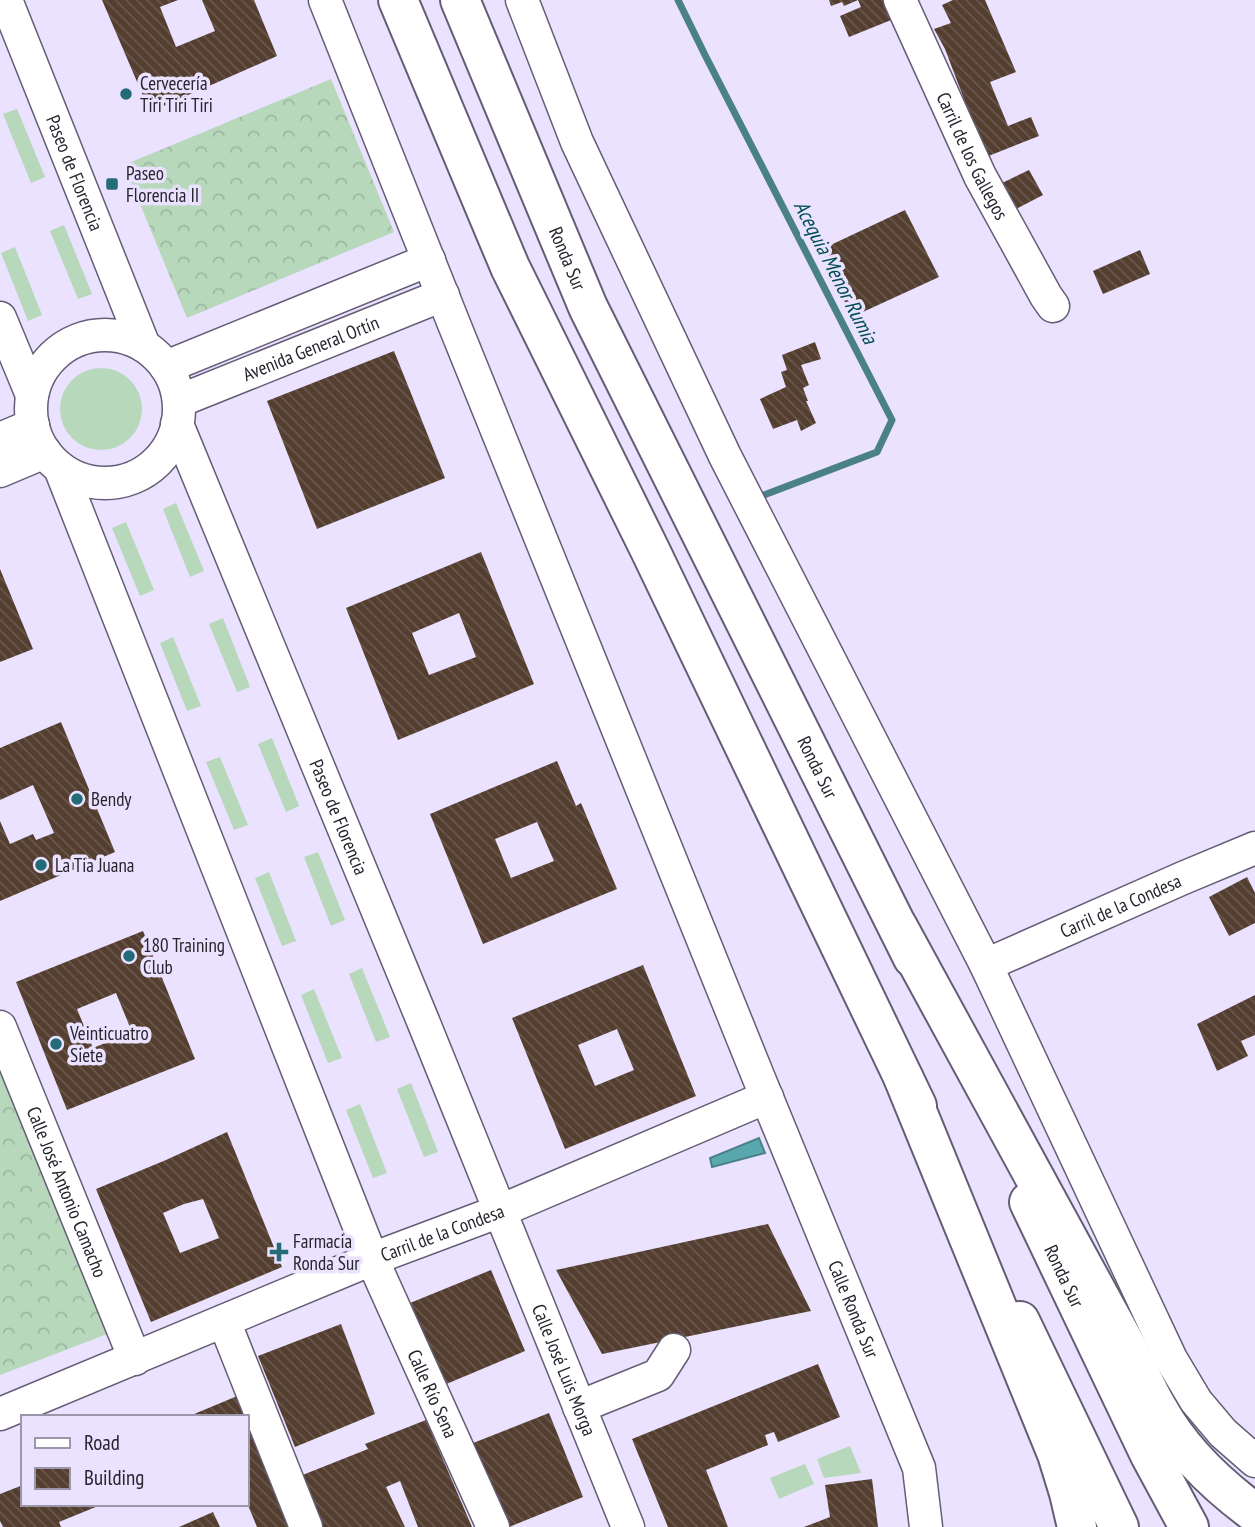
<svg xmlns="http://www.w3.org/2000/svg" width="1255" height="1527" viewBox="0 0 1255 1527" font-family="'PT Sans Narrow',sans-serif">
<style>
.grass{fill:#b7d8bb}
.forest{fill:url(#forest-crowns)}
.water{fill:#59a8ad;stroke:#4a8087;stroke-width:2}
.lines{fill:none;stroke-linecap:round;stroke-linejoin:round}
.stream{stroke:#4a8087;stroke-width:7}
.building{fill:url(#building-back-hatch);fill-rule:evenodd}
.minor-casing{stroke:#645d75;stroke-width:35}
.major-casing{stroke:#645d75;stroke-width:42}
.highway-casing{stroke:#645d75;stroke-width:42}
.minor{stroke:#fff;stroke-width:32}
.major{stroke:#fff;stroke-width:38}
.highway{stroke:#fff;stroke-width:38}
.poi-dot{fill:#236b77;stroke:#eae2fe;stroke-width:2.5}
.labels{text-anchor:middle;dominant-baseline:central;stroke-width:7;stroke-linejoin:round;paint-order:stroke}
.poi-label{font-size:19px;fill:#27242e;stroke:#eae2fe;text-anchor:start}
.street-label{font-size:19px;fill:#27242e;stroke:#eae2fe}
.water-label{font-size:21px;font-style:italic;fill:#014e51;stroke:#eae2fe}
</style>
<defs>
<pattern id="forest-crowns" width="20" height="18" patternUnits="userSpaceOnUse" patternTransform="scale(1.75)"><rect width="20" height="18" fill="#b7d8bb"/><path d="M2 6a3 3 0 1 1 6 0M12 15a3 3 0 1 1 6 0" fill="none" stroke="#9db9a1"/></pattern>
<pattern id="building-back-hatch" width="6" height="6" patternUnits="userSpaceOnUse" patternTransform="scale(1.75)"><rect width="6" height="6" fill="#543e30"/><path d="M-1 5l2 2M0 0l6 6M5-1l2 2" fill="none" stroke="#69574d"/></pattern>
</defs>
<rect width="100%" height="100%" fill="#eae2fe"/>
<g class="grass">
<polygon points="17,109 45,177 31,183 3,114"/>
<polygon points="64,225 92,294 78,299 50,231"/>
<polygon points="15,247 42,315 28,321 1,253"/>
<circle cx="101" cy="409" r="41"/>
<polygon points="176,503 204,571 190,577 163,509"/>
<polygon points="126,522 154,590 140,596 112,528"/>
<polygon points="223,618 250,687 237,692 209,624"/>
<polygon points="173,637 201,706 187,711 160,643"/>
<polygon points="272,738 299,806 286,812 258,744"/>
<polygon points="220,757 248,825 234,830 206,762"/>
<polygon points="318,852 345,920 331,926 304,857"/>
<polygon points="269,872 296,941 282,946 255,878"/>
<polygon points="362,968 390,1037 376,1042 349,974"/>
<polygon points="314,989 342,1058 328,1063 301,995"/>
<polygon points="411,1083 438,1152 424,1157 397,1089"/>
<polygon points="360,1104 387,1173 373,1178 346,1110"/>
<polygon points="850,1446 861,1473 824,1478 817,1459"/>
<polygon points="805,1464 814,1484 779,1499 770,1478"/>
</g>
<g class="forest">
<polygon points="331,79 394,232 187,318 124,165"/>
<polygon points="0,1069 110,1333 0,1375"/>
</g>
<polygon class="water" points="759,1138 765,1153 712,1167 710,1158"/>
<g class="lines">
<polyline class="stream" points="678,0 705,55 892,420 877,452 764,495"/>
</g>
<g class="building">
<polygon points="102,0 178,0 160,7 176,47 215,31 202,0 254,0 277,56 150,112"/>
<polygon points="829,0 894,0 901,16 849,37 840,16 861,7 858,0 844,6 842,2 831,6"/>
<polygon points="953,0 985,0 1016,72 990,82 1008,126 1031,117 1039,136 986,157 945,49 934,29 951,23 942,5"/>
<polygon points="1029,170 1043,195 1010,212 996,186"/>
<polygon points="905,210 939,277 852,317 820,250"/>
<polygon points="1140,250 1150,274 1103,294 1093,271"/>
<polygon points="815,342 821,359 801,365 809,385 803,388 808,401 806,401 816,423 801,431 797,420 773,429 760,399 786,387 781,372 787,370 782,355"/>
<polygon points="394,351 445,478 317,529 267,401"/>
<path d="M481,552L534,684L398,740L346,608ZM459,613L476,657L429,675L412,633Z"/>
<polygon points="0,569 33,649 0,662"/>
<polygon points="61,722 115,852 0,901 0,821 10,844 33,834 36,840 54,833 33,785 0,800 0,748"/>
<path d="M557,761L576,806L581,803L617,889L483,944L430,814ZM537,822L554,861L511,878L495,839Z"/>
<polygon points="1247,877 1255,893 1255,923 1229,936 1209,897"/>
<path d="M143,931L195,1059L67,1110L16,982ZM116,993L132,1032L93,1048L77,1009Z"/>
<path d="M643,965L696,1096L565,1149L512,1018ZM617,1029L634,1070L595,1086L578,1045Z"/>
<polygon points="1255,995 1255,1035 1241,1041 1248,1056 1217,1071 1197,1024"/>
<path d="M227,1132L282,1267L151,1322L96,1189L166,1160ZM203,1199L219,1238L180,1253L163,1213L184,1204Z"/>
<polygon points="768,1224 811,1311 602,1354 556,1270"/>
<polygon points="491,1270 525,1351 444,1385 410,1303"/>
<polygon points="341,1324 375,1414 295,1447 258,1356"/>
<polygon points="818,1364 840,1417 778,1442 774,1432 765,1435 768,1445 706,1470 728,1527 668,1527 632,1439"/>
<polygon points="242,1394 292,1527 257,1527 247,1503 247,1417 187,1417"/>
<polygon points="549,1413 583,1497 509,1527 502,1527 468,1445"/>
<polygon points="426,1420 472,1527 418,1527 400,1481 386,1487 405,1527 317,1527 295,1478 368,1449 365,1444"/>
<polygon points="872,1479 878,1527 804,1527 830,1517 825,1485"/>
<polygon points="23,1485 23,1504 103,1504 59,1522 61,1527 3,1527 0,1521 0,1494"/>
<polygon points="213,1512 220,1527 179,1527"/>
</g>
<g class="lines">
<g class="minor-casing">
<g id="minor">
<path id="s1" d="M6,0L144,346"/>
<path id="s2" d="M325,0L454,324L758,1076L919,1468L926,1527"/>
<polyline points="522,0 577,142 725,456 986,965 1171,1359 1196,1401 1223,1433 1255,1461"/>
<path id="s3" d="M900,0L980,176L1046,296L1053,306"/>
<polyline points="0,318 32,395"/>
<circle cx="105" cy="409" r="74"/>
<polyline points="166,367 429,260"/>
<path id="s4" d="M179,401L443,295"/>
<path id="s5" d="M177,424L423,1021L628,1527"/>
<polyline points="0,439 33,425"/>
<path id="s6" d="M60,468L372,1259L493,1527"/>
<polyline points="0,471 45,452"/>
<path id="s7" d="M986,965L1183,878L1255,848"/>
<path id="s8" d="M0,1027L135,1359"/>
<polyline points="224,1321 306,1527"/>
<polyline points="579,1407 658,1375 674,1350"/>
<path id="s9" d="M0,1414L372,1259L500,1211L767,1097"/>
</g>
</g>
<g class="major-casing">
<g id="major">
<polyline points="398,0 510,267 650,550 917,1106"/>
<path id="s10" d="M460,0L588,307L913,958"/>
<path id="s11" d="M1029,1202L1150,1455L1189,1527"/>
<polyline points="1020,1321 1119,1527"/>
</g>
</g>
<g class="highway-casing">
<g id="highway">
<path d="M898,927L1126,1345C1137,1366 1146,1389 1158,1409C1181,1451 1217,1485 1255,1513"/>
<polyline points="903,1077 1057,1454 1069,1493 1077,1527"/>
</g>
</g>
<use href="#minor" class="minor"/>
<use href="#major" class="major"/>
<use href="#highway" class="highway"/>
</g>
<g class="poi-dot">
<circle cx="126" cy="94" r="7"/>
<rect x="105" y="177" width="14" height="14" rx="3.5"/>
<circle cx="77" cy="799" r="7"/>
<circle cx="41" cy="865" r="7"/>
<circle cx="129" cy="956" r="7"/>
<circle cx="56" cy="1044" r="7"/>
<path d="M275.5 1241.5h7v7h7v7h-7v7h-7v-7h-7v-7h7z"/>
</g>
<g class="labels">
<g class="poi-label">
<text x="140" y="83">Cervecería<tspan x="140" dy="22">Tiri Tiri Tiri</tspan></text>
<text x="126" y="173">Paseo<tspan x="126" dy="22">Florencia II</tspan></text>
<text x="91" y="799">Bendy</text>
<text x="55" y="865">La Tia Juana</text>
<text x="143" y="945">180 Training<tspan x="143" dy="22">Club</tspan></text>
<text x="70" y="1033">Veinticuatro<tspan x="70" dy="22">Siete</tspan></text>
<text x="293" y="1241">Farmacia<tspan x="293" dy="22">Ronda Sur</tspan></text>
</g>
<g class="street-label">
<text stroke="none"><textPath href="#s3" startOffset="172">Carril de los Gallegos</textPath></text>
<text stroke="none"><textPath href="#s1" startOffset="186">Paseo de Florencia</textPath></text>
<text stroke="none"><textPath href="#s10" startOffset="280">Ronda Sur</textPath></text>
<text stroke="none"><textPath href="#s4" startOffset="142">Avenida General Ortín</textPath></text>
<text stroke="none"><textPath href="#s10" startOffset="847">Ronda Sur</textPath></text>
<text stroke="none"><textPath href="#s5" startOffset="425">Paseo de Florencia</textPath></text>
<text stroke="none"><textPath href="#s7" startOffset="147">Carril de la Condesa</textPath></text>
<text stroke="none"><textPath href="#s8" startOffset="178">Calle José Antonio Camacho</textPath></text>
<text stroke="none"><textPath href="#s9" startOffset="478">Carril de la Condesa</textPath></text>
<text stroke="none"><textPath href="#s11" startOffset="82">Ronda Sur</textPath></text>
<text stroke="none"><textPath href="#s2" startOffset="1412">Calle Ronda Sur</textPath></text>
<text stroke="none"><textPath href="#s5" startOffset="1022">Calle José Luis Morga</textPath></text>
<text stroke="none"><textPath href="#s6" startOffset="998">Calle Río Sena</textPath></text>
</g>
<g class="water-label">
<text transform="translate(836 272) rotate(63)">Acequia Menor Rumia</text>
</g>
</g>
<rect x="21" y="1415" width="228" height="91" fill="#eae2fe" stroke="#9c96ab" stroke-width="2"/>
<rect x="35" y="1438" width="35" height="10" fill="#ffffff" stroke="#9c96ab" stroke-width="2"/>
<text x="84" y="1450" font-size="21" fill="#27242e">Road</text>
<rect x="35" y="1468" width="35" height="21" fill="url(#building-back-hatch)" stroke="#9c96ab" stroke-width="2"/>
<text x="84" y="1485" font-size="21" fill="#27242e">Building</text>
</svg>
